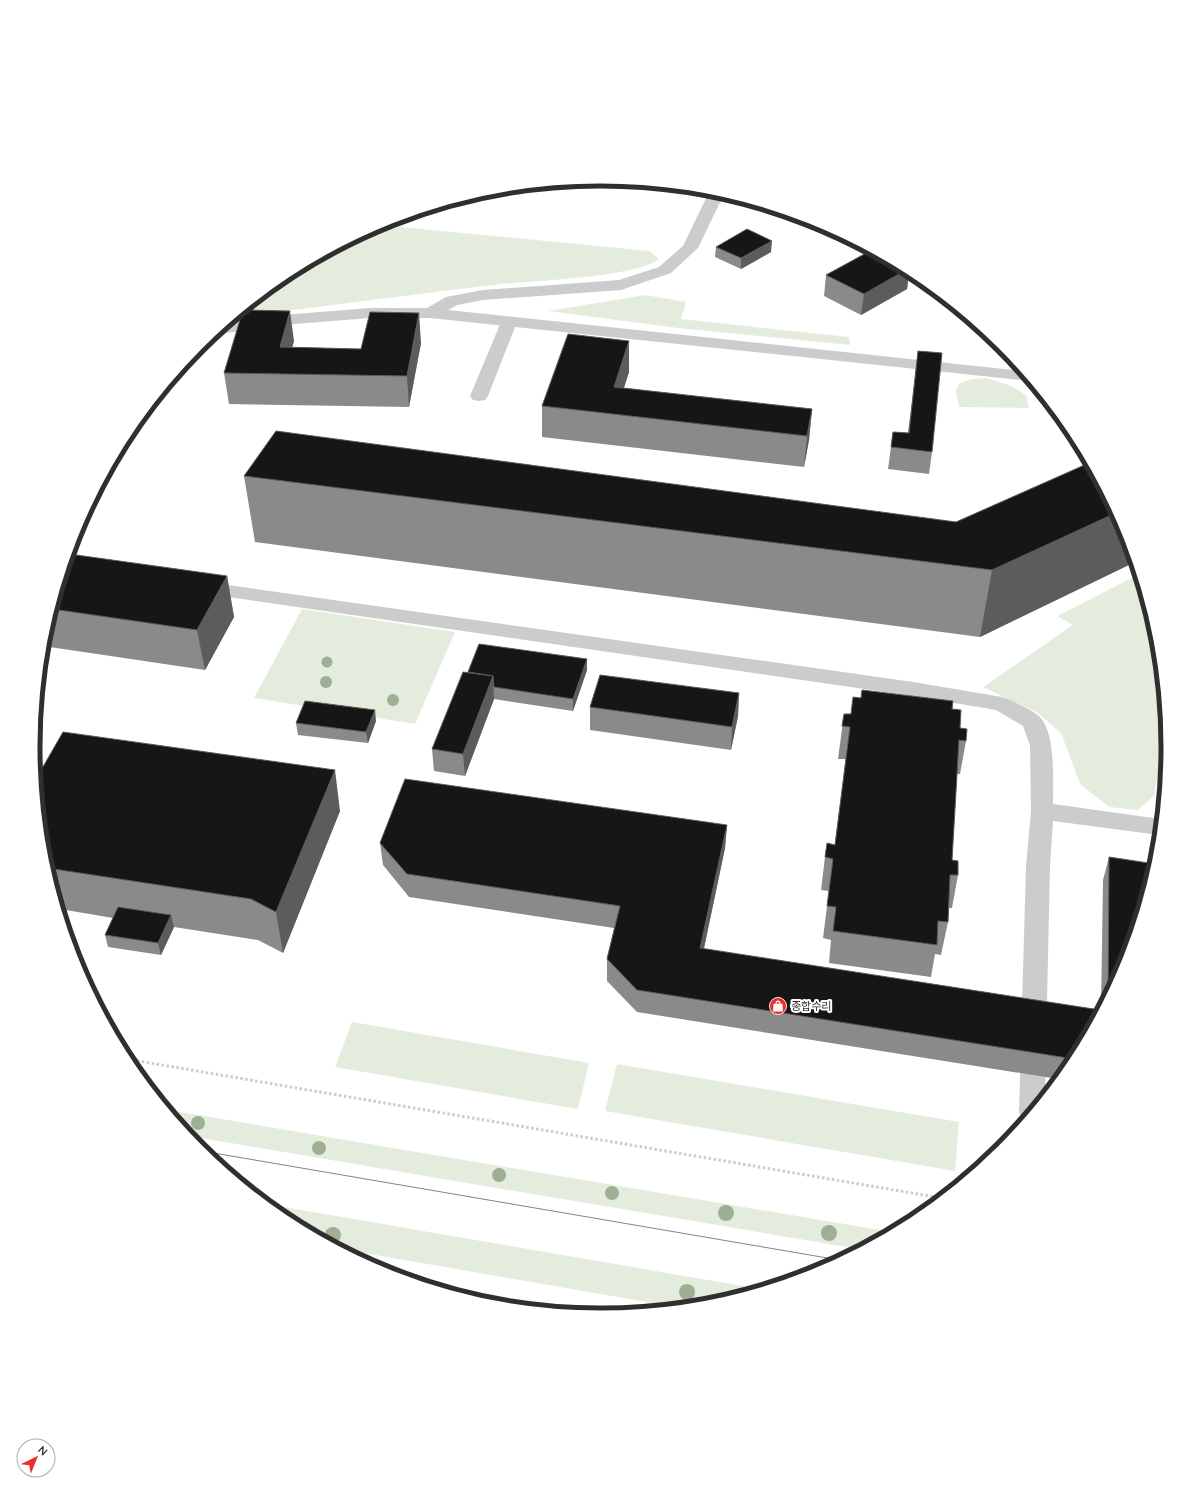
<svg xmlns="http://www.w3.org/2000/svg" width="1201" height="1494" viewBox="0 0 1201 1494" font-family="Quicksand,'Noto Sans KR',sans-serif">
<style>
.green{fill:#e4eddd}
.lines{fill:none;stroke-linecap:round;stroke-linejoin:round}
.path{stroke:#ccc;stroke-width:3;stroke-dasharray:2.5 2.5;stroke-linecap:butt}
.lane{fill:#ccc;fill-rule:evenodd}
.street{fill:#ccc;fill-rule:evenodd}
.tram{stroke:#848484;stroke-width:1}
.tree{fill:#9eaf93}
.wall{fill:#8a8a8a}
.shaded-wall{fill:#5c5c5c}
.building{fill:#161616;stroke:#5c5c5c}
.labels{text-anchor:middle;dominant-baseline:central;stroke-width:4;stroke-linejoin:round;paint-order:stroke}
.poi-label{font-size:11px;fill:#2f2f2f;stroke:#fff;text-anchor:start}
.rim{fill:none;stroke:#2f2f2f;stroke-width:5}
</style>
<rect width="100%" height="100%" fill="#fff"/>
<g class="green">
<path d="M380,225L650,251L659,259C637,277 534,281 501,284C415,294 329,306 243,316L252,303L285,275Z"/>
<polygon points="645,295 686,302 681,319 849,337 850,345 678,328 548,311"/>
<polygon points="986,378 1009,385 1026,395 1029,408 959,407 956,391 959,384 971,379"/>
<polygon points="1138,575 1157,637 1168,747 1167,755 1159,766 1154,796 1138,810 1109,807 1080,784 1061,733 1038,713 983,687 1073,625 1057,616"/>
<polygon points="302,609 455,632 415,724 254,698"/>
<polygon points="352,1022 589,1063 578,1109 335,1067"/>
<polygon points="617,1064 959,1122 955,1171 605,1111"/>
<polygon points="168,1110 892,1232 859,1249 189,1136"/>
<polygon points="267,1204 760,1289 711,1304 675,1307 341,1249 285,1219"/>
</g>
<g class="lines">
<polyline class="path" points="127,1059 941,1198"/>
<polygon class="lane" points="509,317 515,319 517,322 488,396 485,400 479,401 473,400 470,396 501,322 503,319"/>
<g class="street">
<polygon points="710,190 724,194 698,248 671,273 621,290 483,300 457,305 448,310 1023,371 1031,381 430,318 370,318 282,325 220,334 215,333 227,323 282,315 370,308 427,308 446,297 483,290 619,280 659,267 683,246"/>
<path d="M200,581L913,682L1002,697C1010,699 1034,711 1040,717C1056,734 1053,782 1053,804L1160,819L1159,835L1053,821L1050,866L1045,1095L1025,1120H1023L1019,1112L1026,866L1031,811L1030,746L1023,726L996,710L913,696L193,592L190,587L193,582Z"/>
</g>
<polyline class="tram" points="202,1151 839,1260"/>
</g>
<g class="tree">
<circle cx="327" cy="662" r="5.5"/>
<circle cx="326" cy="682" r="6"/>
<circle cx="393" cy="700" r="6"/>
<circle cx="198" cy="1123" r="7"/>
<circle cx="319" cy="1148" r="7"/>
<circle cx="499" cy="1175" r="7"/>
<circle cx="612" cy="1193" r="7"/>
<circle cx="726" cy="1213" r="8"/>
<circle cx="829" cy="1233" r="8"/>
<circle cx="333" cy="1235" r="8"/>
<circle cx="687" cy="1292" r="8"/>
</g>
<g class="wall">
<polygon points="716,247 771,252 741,269 715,257"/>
<polygon points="870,251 916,275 919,278 909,273 907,289 861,315 824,296 826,275"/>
<polygon points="294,341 292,347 361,349 421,343 409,407 229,404 224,373"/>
<polygon points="918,351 932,452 929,474 888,469 893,432 908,433"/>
<polygon points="629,372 624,388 812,409 809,440 804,467 542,437 542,406"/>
<polygon points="244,476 956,522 1125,530 1135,562 980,637 255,542"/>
<polygon points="69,554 227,576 234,617 205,670 43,646 44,636"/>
<polygon points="587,670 573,711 494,699 465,776 434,771 432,749 468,672"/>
<polygon points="739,693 738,716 731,750 590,730 590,707"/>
<polygon points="952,709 960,728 966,741 960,774 957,774 952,860 958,875 952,908 949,908 948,922 941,955 935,954 931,977 829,963 831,940 823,938 829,891 821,890 825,857 835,845 846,759 838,759 844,714 851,714"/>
<polygon points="376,721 368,743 298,735 296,723"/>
<polygon points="340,811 283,953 258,940 174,927 161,955 108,947 105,935 113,918 60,909 44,857"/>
<polygon points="727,825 725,848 704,949 1100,1010 1072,1062 1058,1079 637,1012 607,981 607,959 614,928 409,897 383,865 380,843"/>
<polygon points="1109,857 1125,964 1101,1008 1103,880"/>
</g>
<g class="shaded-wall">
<polygon points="772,241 771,252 741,269 741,258"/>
<polygon points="906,270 909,272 907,289 861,315 864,294"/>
<polygon points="290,311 294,341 285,374 280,347"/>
<polygon points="419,313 421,343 409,407 407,376"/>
<polygon points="629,341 629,372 615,414 614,387"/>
<polygon points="812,409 809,440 804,467 807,436"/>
<polygon points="1116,513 1125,530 1135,562 980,637 992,570"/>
<polygon points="227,576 234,617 205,670 197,630"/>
<polygon points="587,659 587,670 573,711 573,699"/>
<polygon points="493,676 494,699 465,776 463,754"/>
<polygon points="739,693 738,716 731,750 732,727"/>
<polygon points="375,710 376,721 368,743 366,732"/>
<polygon points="335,770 340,811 283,953 276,912"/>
<polygon points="727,825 725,848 699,971 700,948"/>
<polygon points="171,915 174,927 161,955 158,943"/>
</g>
<g class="building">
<polygon points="747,229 772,241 741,258 716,247"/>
<polygon points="870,251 906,270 864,294 826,275"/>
<polygon points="243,310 290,311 280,347 361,349 370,312 419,313 407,376 224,373"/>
<polygon points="568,334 629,341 614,387 812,409 807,436 542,406"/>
<polygon points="918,351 942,353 932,452 891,447 893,432 909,433"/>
<polygon points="276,431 956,522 1089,463 1116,513 992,570 244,476"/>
<polygon points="69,554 227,576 197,630 52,609"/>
<polygon points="479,644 587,659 573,699 494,687 493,676 468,672"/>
<polygon points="463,672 493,676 463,754 432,749"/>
<polygon points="600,675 739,693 732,727 590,707"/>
<polygon points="862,690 953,701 952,709 961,710 960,728 967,729 966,741 959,740 952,860 958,861 958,875 950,875 948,922 938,921 937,945 833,931 836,907 827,906 833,859 825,857 827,843 835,845 850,727 842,726 844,714 851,714 853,697 861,698"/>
<polygon points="305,701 375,710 366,732 296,723"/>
<polygon points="63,732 335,770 276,912 251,899 47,868 44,857 36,779"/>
<polygon points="405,779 727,825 700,948 1100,1010 1074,1059 637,990 607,959 620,906 407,874 380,843"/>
<polygon points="1109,857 1155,864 1125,964 1108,996"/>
<polygon points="118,907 171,915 158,943 105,935"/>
</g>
<defs>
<g id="shop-disc" transform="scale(0.9)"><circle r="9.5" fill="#ec2e2c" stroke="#fff"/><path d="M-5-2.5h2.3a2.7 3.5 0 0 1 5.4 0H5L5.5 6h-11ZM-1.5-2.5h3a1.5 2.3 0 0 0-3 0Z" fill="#fff"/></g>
</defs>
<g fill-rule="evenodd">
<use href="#shop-disc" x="778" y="1006"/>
</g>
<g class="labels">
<g class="poi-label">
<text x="791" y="1006">종합수리</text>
</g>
</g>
<path d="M0 0H1201V1494H0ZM600 186H601A560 560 0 0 1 1161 746V748A560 560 0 0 1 601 1308H600A560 560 0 0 1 40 748V746A560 560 0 0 1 600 186Z" fill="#fff" fill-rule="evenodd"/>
<path class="rim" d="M600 186H601A560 560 0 0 1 1161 746V748A560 560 0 0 1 601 1308H600A560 560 0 0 1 40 748V746A560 560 0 0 1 600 186Z"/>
<g transform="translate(36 1458) rotate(43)"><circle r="19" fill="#ffffff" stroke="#acacac"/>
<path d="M0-3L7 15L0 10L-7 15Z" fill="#ec2e2c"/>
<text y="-6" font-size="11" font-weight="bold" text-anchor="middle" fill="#2f2f2f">N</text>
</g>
</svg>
